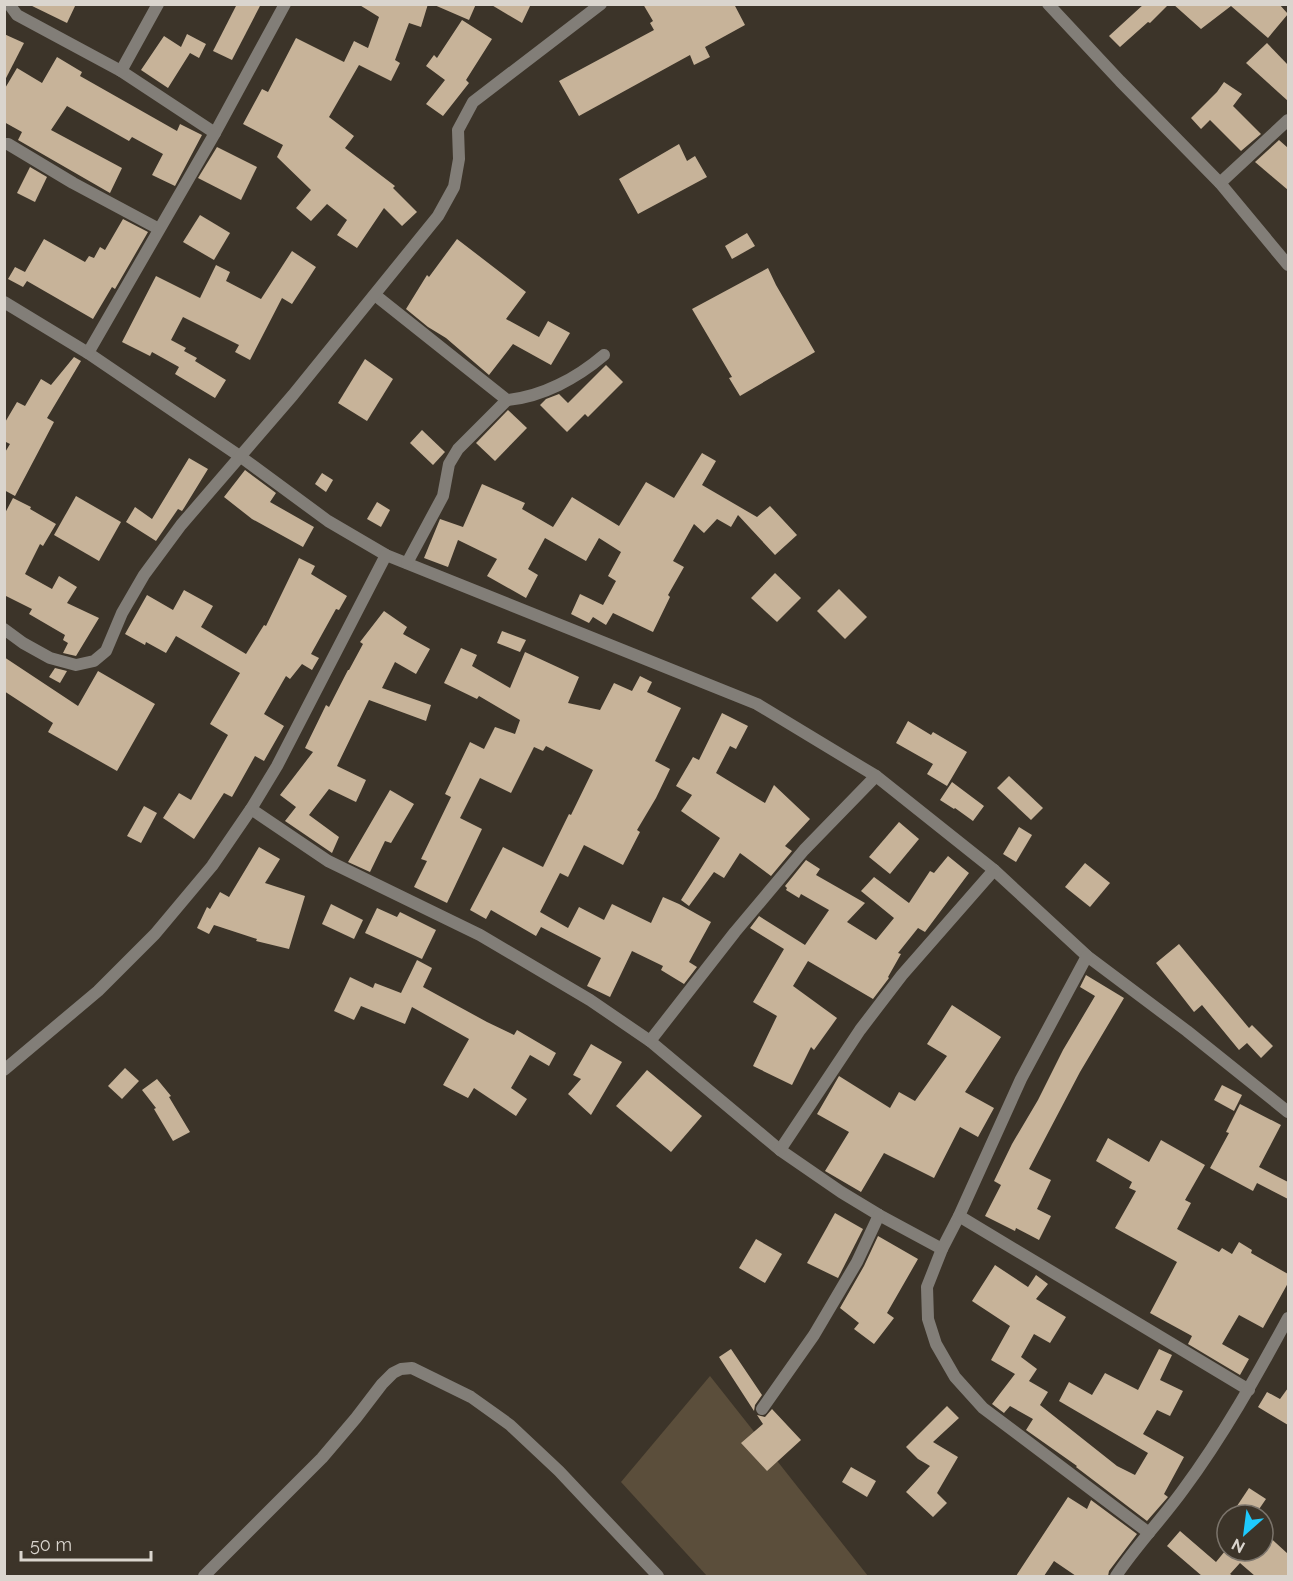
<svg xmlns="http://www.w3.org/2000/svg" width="1293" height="1581" viewBox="0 0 1293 1581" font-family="Raleway,sans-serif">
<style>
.green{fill:#5b4e3b}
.building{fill:#c7b399}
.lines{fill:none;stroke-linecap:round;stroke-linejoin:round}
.minor{stroke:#827e78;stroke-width:12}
</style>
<rect width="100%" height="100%" fill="#3c3429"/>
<polygon class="green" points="710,1376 868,1576 707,1576 621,1482"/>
<g class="building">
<polygon points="28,4 76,4 67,23"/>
<polygon points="237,4 261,4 232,60 213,51"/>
<polygon points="358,4 428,4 421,27 409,23 395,60 400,63 391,81 359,65 329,117 354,136 345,148 395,186 393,188 417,212 402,226 384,208 357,248 337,235 347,220 327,204 311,221 296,208 311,190 277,157 283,145 243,124 262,89 268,92 296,38 344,62 354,41 368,48 379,17"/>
<polygon points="432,4 476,4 469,20"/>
<polygon points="490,4 531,4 522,23"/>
<polygon points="643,4 734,4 745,25 705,47 710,57 694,65 690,55 579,116 559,81 654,30 650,23 653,21"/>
<polygon points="1144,4 1169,4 1150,23 1148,22 1120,47 1109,36"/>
<polygon points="1173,4 1279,4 1288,14 1268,38 1231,6 1201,29"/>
<polygon points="462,20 492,39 466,80 469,83 443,116 426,104 445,80 426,66 434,55 437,58"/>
<polygon points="4,34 24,43 4,82"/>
<polygon points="187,34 206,44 199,58 190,53 168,88 141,70 164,36 181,47"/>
<polygon points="1267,43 1288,65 1288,101 1246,63"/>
<polygon points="57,57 82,72 80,76 177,131 180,124 202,135 175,186 152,175 163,154 132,137 129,141 67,106 51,130 122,168 110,193 18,140 22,132 4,122 4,90 17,68 42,83"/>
<polygon points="1224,82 1242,94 1233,106 1261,134 1241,151 1210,120 1201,129 1191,118 1217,92"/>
<polygon points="1279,140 1288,148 1288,190 1255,162"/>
<polygon points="679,144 687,161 695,156 707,177 638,214 619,179"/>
<polygon points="217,147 257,167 241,200 198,178"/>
<polygon points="30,167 47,177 35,202 17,193"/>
<polygon points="200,215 230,233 214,260 183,242"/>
<polygon points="123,219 148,232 115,289 112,287 93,319 27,281 23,287 8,279 15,267 25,272 44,239 85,262 89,256 94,258 100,247 105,250"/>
<polygon points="747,233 755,246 732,259 725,246"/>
<polygon points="457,239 526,292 506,319 539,337 548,321 570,333 551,365 513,344 489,375 446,338 428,327 406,309 427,275 429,277"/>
<polygon points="292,251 316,267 292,304 282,298 250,360 235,352 239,345 183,317 171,340 186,348 184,351 197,358 195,361 226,380 215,398 175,374 179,367 152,352 150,356 122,342 156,276 200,298 216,265 230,272 226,281 261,299"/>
<polygon points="768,268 776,285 815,352 740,396 729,378 732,377 692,309"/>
<polygon points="74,357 81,361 47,418 54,422 15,496 4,490 4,454 10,444 4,441 4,424 17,402 25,406 41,379 51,385"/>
<polygon points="365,359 393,379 367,421 338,403"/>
<polygon points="606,365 623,382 588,417 585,414 567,432 540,405 546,399 559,394 568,403"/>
<polygon points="508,410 527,428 495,461 476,443"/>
<polygon points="422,430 445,452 433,465 410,443"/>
<polygon points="702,453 716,461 702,485 757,517 770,506 797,535 775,555 738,515 731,527 717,519 704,533 694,524 673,561 684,567 668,595 670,597 653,632 613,613 606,625 593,617 589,623 571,614 580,594 603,605 616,581 608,576 621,552 599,538 586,561 545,538 528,569 538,575 526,598 487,576 497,559 458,540 448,567 424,558 440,519 463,527 482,484 525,503 522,509 553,527 572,497 619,526 646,482 674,498"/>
<polygon points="189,458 208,469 184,508 182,511 178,509 156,541 126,522 135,507 152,519"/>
<polygon points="245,470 276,493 270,502 314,527 303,547 252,519 224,497"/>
<polygon points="322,473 333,480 326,492 315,484"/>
<polygon points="76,496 121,522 99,561 54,535"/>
<polygon points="13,498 31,507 30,509 56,524 43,546 40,544 25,574 52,589 59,576 77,587 67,603 99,618 76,656 63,653 68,643 63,640 65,635 29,614 32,609 4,595 4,515"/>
<polygon points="377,502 390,510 381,527 367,519"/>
<polygon points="299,558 315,566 311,574 347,596 339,610 336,609 311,654 319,658 312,670 302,664 290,679 286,676 264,714 284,726 264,761 255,756 232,797 224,793 194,839 163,818 179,793 191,800 228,735 210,724 240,673 176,636 166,653 146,642 145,645 125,634 147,595 173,610 184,590 213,606 201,627 246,654 264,625 266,626"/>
<polygon points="775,573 801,598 777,622 751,598"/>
<polygon points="839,589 867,617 845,639 817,611"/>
<polygon points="384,611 407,627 403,634 430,649 416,674 395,662 382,688 431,705 426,721 369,700 337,766 366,780 356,802 329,789 309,815 339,837 332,853 285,821 296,807 280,795 313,752 305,748 326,705 329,707 348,670 349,670 363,644 360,642"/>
<polygon points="502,631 526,640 520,652 497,643"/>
<polygon points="461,648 477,655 472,666 510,688 525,652 579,677 568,703 600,710 614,683 632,691 640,676 652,682 647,692 681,708 655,761 670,769 656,798 637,830 640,832 623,865 584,845 568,877 560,873 540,912 568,928 579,907 604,920 612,904 651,923 663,897 679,904 711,922 689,962 697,967 684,984 661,970 663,966 632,951 610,997 587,986 601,958 541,927 536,936 491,910 486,919 470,910 503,847 543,867 569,814 571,815 593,770 546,746 543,751 534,747 511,793 480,778 460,818 482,829 447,903 414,887 427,861 421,859 451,797 445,794 470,742 484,749 495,727 515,734 520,720 479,696 477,699 444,683"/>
<polygon points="4,657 78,706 98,671 155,704 117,771 48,732 53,723 4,691"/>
<polygon points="55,668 67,671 60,683 49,677"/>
<polygon points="722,713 748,726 736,749 730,746 716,773 765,803 774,785 810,819 785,846 792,851 771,876 740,853 724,878 714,872 689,906 681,900 720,838 681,811 692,795 676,786 693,757 699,760"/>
<polygon points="908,721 931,735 933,732 967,752 947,786 927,774 933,764 896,743"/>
<polygon points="1009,776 1043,808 1031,820 997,788"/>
<polygon points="952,782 984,806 973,821 955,808 954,809 940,800"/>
<polygon points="390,790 414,804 391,843 385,841 370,872 348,862"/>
<polygon points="144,806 157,813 141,843 127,836"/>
<polygon points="899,822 919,839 890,874 869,857"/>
<polygon points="1019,827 1032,835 1016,862 1003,854"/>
<polygon points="259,847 280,859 265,883 305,896 289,949 256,941 257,939 214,925 209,934 197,928 207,907 210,909 220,892 229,897"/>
<polygon points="948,856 969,873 925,932 918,928 898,953 901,954 888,977 889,978 873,999 808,961 793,986 837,1018 814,1050 811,1047 792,1085 753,1066 777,1016 753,1002 784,949 750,928 759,916 805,945 829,910 801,894 799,898 786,890 787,888 785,886 806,860 820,869 816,875 865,903 847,922 876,940 894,918 861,891 874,877 909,903 930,871 934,873"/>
<polygon points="1085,863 1110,883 1090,907 1065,887"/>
<polygon points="331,904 363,920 354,939 322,924"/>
<polygon points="377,908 397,917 400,912 436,930 422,959 365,933"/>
<polygon points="1179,944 1249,1028 1252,1025 1273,1046 1261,1058 1247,1043 1239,1050 1202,1005 1194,1012 1156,963"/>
<polygon points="417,960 432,968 423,987 487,1022 514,1035 517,1030 556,1053 549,1066 530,1055 511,1088 527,1099 516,1116 474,1088 468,1098 443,1085 469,1039 412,1007 405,1024 361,1006 354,1020 334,1011 350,977 373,988 375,983 401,993"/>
<polygon points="1086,975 1124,998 1080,1072 1029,1169 1051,1180 1037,1209 1051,1216 1039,1240 1016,1228 1015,1231 985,1216 1001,1185 994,1181 1012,1144 1038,1100 1063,1050 1095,996 1080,987"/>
<polygon points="952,1005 1001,1037 965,1092 994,1108 978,1137 960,1127 934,1178 884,1153 861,1192 825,1171 849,1132 817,1114 839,1076 890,1108 899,1092 915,1101 947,1056 927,1044"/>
<polygon points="591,1044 622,1062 591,1115 568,1094 581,1079 573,1075"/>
<polygon points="125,1068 139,1081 122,1099 108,1086"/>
<polygon points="647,1070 702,1116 671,1152 616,1106"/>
<polygon points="157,1079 171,1096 169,1097 190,1132 173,1141 154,1109 156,1108 142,1090"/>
<polygon points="1222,1085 1242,1095 1234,1111 1214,1100"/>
<polygon points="1240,1104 1281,1125 1259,1167 1288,1182 1288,1199 1257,1183 1253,1191 1210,1168 1229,1133 1226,1132"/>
<polygon points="1108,1138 1149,1162 1161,1140 1205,1165 1185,1200 1191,1203 1177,1229 1219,1252 1222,1248 1232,1254 1239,1242 1252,1250 1251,1253 1288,1274 1288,1283 1263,1328 1239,1315 1222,1344 1249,1359 1240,1375 1188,1344 1192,1336 1150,1313 1177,1262 1115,1228 1136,1191 1129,1188 1132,1182 1096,1161"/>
<polygon points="835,1213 863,1229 838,1278 807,1263"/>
<polygon points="878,1236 918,1259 887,1313 894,1318 874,1344 854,1329 859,1323 840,1308 864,1266"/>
<polygon points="756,1239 782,1254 765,1283 739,1268"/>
<polygon points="995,1265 1028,1287 1036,1275 1048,1284 1036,1299 1066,1317 1050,1343 1034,1334 1021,1357 1037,1369 1029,1381 1048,1392 1040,1405 1117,1466 1135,1475 1148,1453 1059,1401 1069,1382 1092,1395 1105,1373 1138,1390 1159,1349 1172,1355 1160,1380 1183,1391 1170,1416 1157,1410 1143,1434 1184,1457 1164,1494 1168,1497 1147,1521 1076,1467 1077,1466 1026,1430 1033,1419 1010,1406 1004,1413 992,1404 1015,1374 991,1360 1010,1326 972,1301"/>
<polygon points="731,1349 762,1395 755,1405 754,1411 719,1357"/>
<polygon points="1288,1388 1288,1425 1258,1407 1267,1392 1280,1399"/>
<polygon points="947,1406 959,1418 933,1442 958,1457 937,1493 947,1503 933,1517 906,1492 930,1466 918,1459 906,1447"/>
<polygon points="772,1409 801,1440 767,1471 741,1443 763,1424 757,1415 765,1417"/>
<polygon points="851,1467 876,1481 867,1497 842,1482"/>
<polygon points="1249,1488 1266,1499 1255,1515 1244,1515 1235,1509"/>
<polygon points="1068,1497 1087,1509 1091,1500 1137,1534 1109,1571 1108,1576 1076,1576 1054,1561 1044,1576 1016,1576"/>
<polygon points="1180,1531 1216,1562 1225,1551 1263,1551 1263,1531 1288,1554 1288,1576 1255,1576 1240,1563 1230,1574 1233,1576 1202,1576 1167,1546"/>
</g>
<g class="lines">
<g class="minor">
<polyline points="9,4 17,15 121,71 215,133"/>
<polyline points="1048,4 1120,81 1220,183 1288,265"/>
<polyline points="121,71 158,4"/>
<polyline points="4,144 8,144 73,183 159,229"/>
<polyline points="1220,183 1288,120"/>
<path d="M375,295L507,400C542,397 577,378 604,355"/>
<polyline points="4,302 88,353 241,457 328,521 386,555 757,704 876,776 994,870 1087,956 1187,1031 1288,1112"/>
<polyline points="88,353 215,133 285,4"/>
<polyline points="407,563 443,496 449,464 458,449 507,400"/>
<polyline points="4,629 23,643 50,658 76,665 94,661 106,651 122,613 144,575 181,525 293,395 438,216 454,187 459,159 458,130 473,102 601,4"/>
<polyline points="251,809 328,861 480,935 590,1000 650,1041 780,1150 841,1192 879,1215 942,1249"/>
<polyline points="1087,956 1021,1079 959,1216 942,1249 927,1287 928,1319 936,1344 955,1377 983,1408 1149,1533"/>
<polyline points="650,1041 735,932 804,850 876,776"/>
<polyline points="4,1070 98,991 155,934 212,866 251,809 277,766 386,555"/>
<polyline points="780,1150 860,1030 902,975 994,870"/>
<polyline points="959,1216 1249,1390"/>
<polyline points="762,1409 814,1335 857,1262 879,1215"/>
<polyline points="204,1576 322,1458 356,1418 382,1384 393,1373 401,1369 412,1368 471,1397 510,1425 559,1471 658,1576"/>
<path d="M1116,1576C1136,1546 1162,1519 1183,1490C1223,1436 1256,1377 1288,1318"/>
</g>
</g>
<rect width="1293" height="1581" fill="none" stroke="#dad5ce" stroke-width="12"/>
<g transform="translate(1245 1533) rotate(208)"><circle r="28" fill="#3c3429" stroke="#7b746b" stroke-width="1.5"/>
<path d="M0-4.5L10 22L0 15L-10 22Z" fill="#1ec9fd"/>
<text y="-9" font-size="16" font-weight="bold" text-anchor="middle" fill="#dad5ce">N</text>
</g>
<path d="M21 1551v9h130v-9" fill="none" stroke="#dad5ce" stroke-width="3"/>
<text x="30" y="1551" font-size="18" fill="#dad5ce" stroke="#3c3429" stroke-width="4.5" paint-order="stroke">50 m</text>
</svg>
